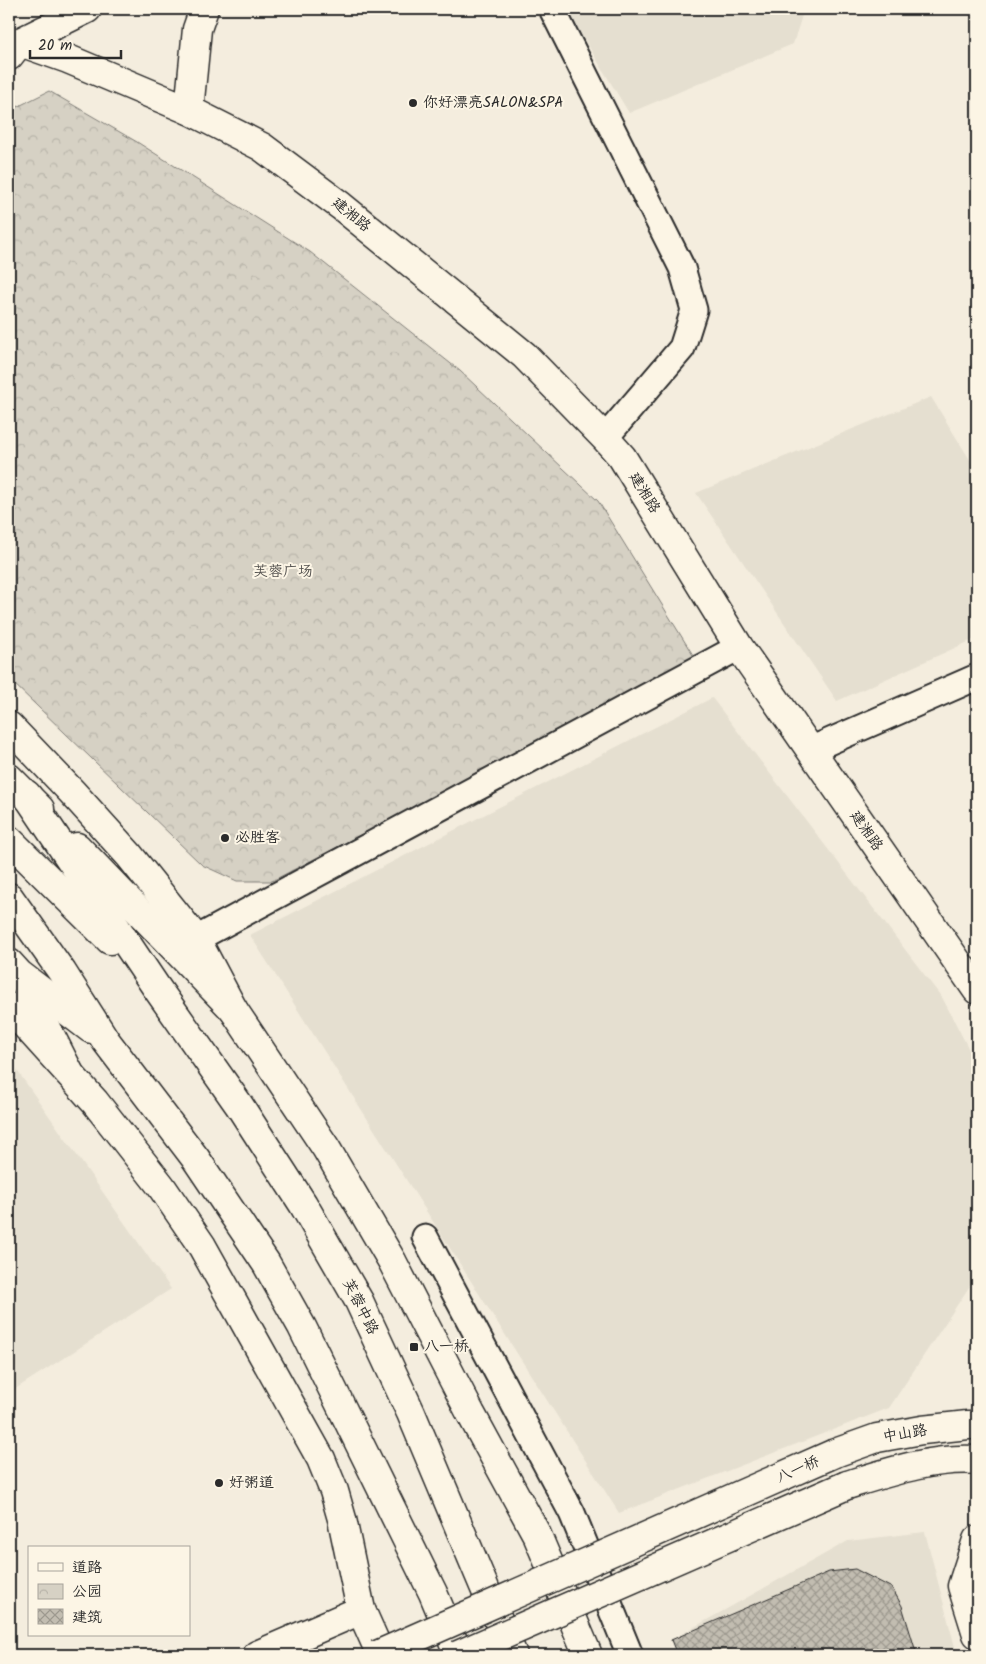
<svg xmlns="http://www.w3.org/2000/svg" width="986" height="1664" viewBox="0 0 986 1664" font-family="Kalam,'LXGW WenKai TC',sans-serif">
<style>
.built{fill:#e5dfd0}
.park{fill:url(#park-crowns);stroke:#807e78}
.building{fill:url(#building-cross-hatch);stroke:#2b2b2b}
.lines{fill:none;stroke-linecap:round;stroke-linejoin:round}
.minor-casing{stroke:#2b2b2b;stroke-width:29}
.tertiary-casing{stroke:#2b2b2b;stroke-width:31}
.primary-casing{stroke:#2b2b2b;stroke-width:31}
.minor{stroke:#fcf5e5;stroke-width:25}
.tertiary{stroke:#fcf5e5;stroke-width:28}
.primary{stroke:#fcf5e5;stroke-width:28}
.secondary-bridge-casing{stroke:#2b2b2b;stroke-width:31;stroke-linecap:butt}
.secondary-bridge{stroke:#fcf5e5;stroke-width:28}
.poi-dot{fill:#2b2b2b;stroke:#fcf5e5;stroke-width:2}
.labels{text-anchor:middle;dominant-baseline:central;stroke-width:4;stroke-linejoin:round;paint-order:stroke}
.poi-label{font-size:15px;fill:#2b2b2b;stroke:#fcf5e5;text-anchor:start}
.street-label{font-size:15px;fill:#2b2b2b;stroke:#fcf5e5}
.park-label{font-size:15px;fill:#565451;stroke:#fcf5e5}
</style>
<defs>
<pattern id="park-crowns" width="20" height="18" patternUnits="userSpaceOnUse" patternTransform="scale(1.25)"><rect width="20" height="18" fill="#d6d1c4"/><path d="M2 6a3 3 0 1 1 6 0M12 15a3 3 0 1 1 6 0" fill="none" stroke="#b8b4a9"/></pattern>
<pattern id="building-cross-hatch" width="8" height="8" patternUnits="userSpaceOnUse" patternTransform="scale(1.25)"><rect width="8" height="8" fill="#c2bdb1"/><path d="M0 0l8 8M0 8l8-8" fill="none" stroke="#9e9a90"/></pattern>
</defs>
<rect width="100%" height="100%" fill="#f4edde"/>
<filter id="ink" filterUnits="userSpaceOnUse"><feTurbulence type="fractalNoise" baseFrequency=".02" numOctaves="2"/><feDisplacementMap in="SourceGraphic" scale="10" xChannelSelector="R" yChannelSelector="G"/><feConvolveMatrix kernelMatrix="1 2 1 2 8 2 1 2 1" color-interpolation-filters="sRGB"/></filter>
<g filter="url(#ink)">
<g class="built">
<polygon points="566,9 804,9 793,44 629,113"/>
<polygon points="931,397 977,471 977,638 837,701 696,493"/>
<polygon points="712,698 943,999 977,1065 977,1275 889,1408 619,1513 250,935"/>
<polygon points="9,1059 171,1289 9,1393"/>
<polygon points="925,1532 957,1655 677,1655 671,1640 848,1541"/>
</g>
<polygon class="park" points="49,91 137,142 310,252 460,371 598,501 696,660 272,881 237,881 202,865 9,679 9,111"/>
<polygon class="building" points="855,1569 892,1588 902,1606 917,1655 677,1655 671,1640 829,1572"/>
<g class="lines">
<g class="minor-casing">
<g id="minor">
<polyline points="552,9 682,268 694,310 682,348 605,438"/>
<polyline points="810,750 977,677"/>
<polyline points="196,939 739,647"/>
<polyline points="425,1237 572,1513 630,1655"/>
</g>
</g>
<g class="tertiary-casing">
<g id="tertiary">
<polyline points="9,56 20,42 68,59 189,110 197,29 204,9"/>
<polyline points="189,110 262,147 341,206 524,355 605,438 622,457 739,647 977,990"/>
<polyline points="9,726 72,792 129,855 196,939 233,1009 326,1148 392,1261 471,1414 537,1535 588,1655"/>
<polyline points="9,1007 95,1102 161,1186 202,1246 321,1459 334,1491 342,1519 361,1610 381,1655"/>
<polyline points="835,1453 877,1438 922,1430 968,1425 977,1425"/>
<path d="M847,1485C889,1472 933,1457 977,1460"/>
<polyline points="977,1540 962,1586 977,1634"/>
<polyline points="257,1655 361,1610"/>
</g>
</g>
<g class="primary-casing">
<g id="primary">
<polyline points="9,44 20,42 87,9"/>
<polyline points="9,778 40,809"/>
<polyline points="27,795 156,987 239,1105 303,1204 359,1301 411,1413 513,1655"/>
<polyline points="9,840 110,940"/>
<polyline points="77,847 233,1009"/>
<polyline points="9,897 62,972 106,1041 196,1159 266,1263 302,1327 433,1593 459,1655"/>
<polyline points="9,963 19,974 91,1029"/>
<polyline points="22,979 69,1072"/>
</g>
</g>
<use href="#minor" class="minor"/>
<use href="#tertiary" class="tertiary"/>
<use href="#primary" class="primary"/>
<g class="secondary-bridge-casing">
<g id="secondary-bridge">
<polyline points="377,1655 835,1453"/>
<polyline points="458,1655 847,1485"/>
</g>
</g>
<use href="#secondary-bridge" class="secondary-bridge"/>
</g>
</g>
<g class="poi-dot">
<circle cx="413" cy="103" r="5"/>
<circle cx="225" cy="838" r="5"/>
<rect x="409" y="1342" width="10" height="10" rx="2.5"/>
<circle cx="219" cy="1483" r="5"/>
</g>
<g class="labels">
<g class="poi-label">
<text x="423" y="103">你好漂亮SALON&amp;SPA</text>
<text x="235" y="838">必胜客</text>
<text x="424" y="1347">八一桥</text>
<text x="229" y="1483">好粥道</text>
</g>
<g class="street-label">
<text transform="translate(351 215) rotate(39)">建湘路</text>
<text transform="translate(644 493) rotate(58)">建湘路</text>
<text transform="translate(866 831) rotate(55)">建湘路</text>
<text transform="translate(360 1307) rotate(63)">芙蓉中路</text>
<text transform="translate(905 1434) rotate(-10)">中山路</text>
<text transform="translate(798 1470) rotate(-24)">八一桥</text>
</g>
<g class="park-label">
<text x="283" y="572">芙蓉广场</text>
</g>
</g>
<rect width="986" height="1664" fill="none" stroke="#fcf5e5" stroke-width="30"/>
<rect x="15" y="15" width="956" height="1634" fill="none" stroke="#2b2b2b" stroke-width="2" filter="url(#ink)"/>
<rect x="28" y="1546" width="162" height="90" fill="#fcf5e5" stroke="#a8a49b"/>
<rect x="38" y="1563" width="25" height="8" fill="#fcf5e5" stroke="#a8a49b"/>
<text x="72" y="1572" font-size="15" fill="#2b2b2b">道路</text>
<rect x="38" y="1584" width="25" height="15" fill="url(#park-crowns)" stroke="#a8a49b"/>
<text x="72" y="1596" font-size="15" fill="#2b2b2b">公园</text>
<rect x="38" y="1609" width="25" height="15" fill="url(#building-cross-hatch)" stroke="#a8a49b"/>
<text x="72" y="1622" font-size="15" fill="#2b2b2b">建筑</text>
<path d="M30 50v8h91v-8" fill="none" stroke="#2b2b2b" stroke-width="2.5"/>
<text x="38" y="50" font-size="15" fill="#2b2b2b" stroke="#fcf5e5" stroke-width="4" paint-order="stroke">20 m</text>
</svg>
